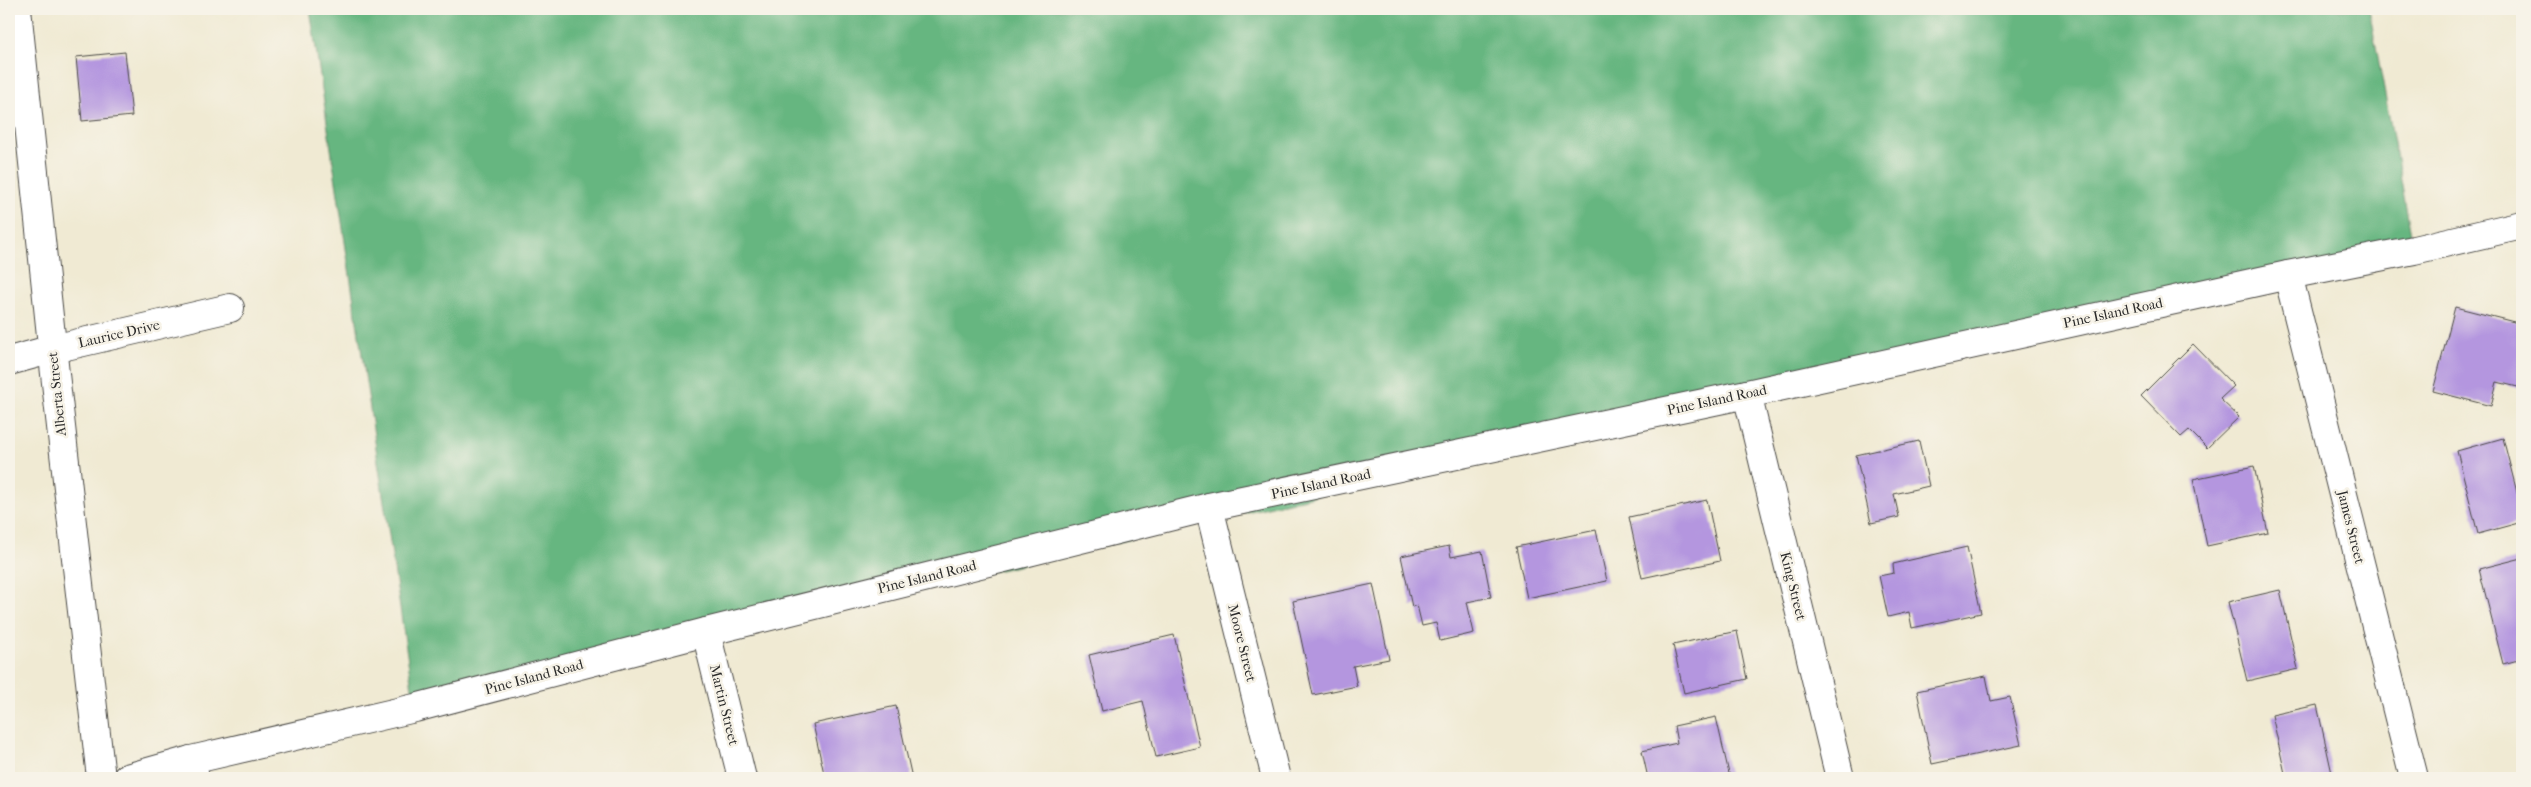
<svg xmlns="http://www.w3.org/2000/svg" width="2531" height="787" viewBox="0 0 2531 787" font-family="'IM FELL French Canon',serif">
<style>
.forest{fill:#66b680;stroke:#487056}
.building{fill:#b496df}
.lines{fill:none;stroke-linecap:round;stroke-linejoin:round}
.minor-casing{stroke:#494844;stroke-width:30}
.tertiary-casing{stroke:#494844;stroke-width:30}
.minor{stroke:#fff;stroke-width:28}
.tertiary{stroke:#fff;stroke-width:28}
.labels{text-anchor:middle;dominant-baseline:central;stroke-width:5;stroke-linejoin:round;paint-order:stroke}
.street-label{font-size:14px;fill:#2b2b2b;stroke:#f7f3e8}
</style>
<rect width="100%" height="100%" fill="#f7f3e8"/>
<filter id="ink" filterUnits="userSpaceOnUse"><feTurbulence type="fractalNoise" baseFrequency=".02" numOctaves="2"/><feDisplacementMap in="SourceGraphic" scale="10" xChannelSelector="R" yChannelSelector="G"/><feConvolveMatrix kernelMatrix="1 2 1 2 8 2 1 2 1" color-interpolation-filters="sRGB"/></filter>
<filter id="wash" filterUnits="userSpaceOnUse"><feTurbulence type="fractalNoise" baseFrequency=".0096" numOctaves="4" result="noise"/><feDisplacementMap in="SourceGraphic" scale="20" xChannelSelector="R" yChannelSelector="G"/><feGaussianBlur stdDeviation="1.12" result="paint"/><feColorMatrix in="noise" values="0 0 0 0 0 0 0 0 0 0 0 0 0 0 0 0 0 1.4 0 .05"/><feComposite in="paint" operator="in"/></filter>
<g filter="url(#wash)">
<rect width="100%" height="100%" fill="#f0ead3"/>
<polygon class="forest" points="310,9 2369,9 2414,250 1747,394 415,708"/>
<g id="blocks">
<g class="building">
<polygon points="125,52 132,116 82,121 76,57"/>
<polygon points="2455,307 2522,324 2522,388 2497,382 2491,406 2433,391"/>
<polygon points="2193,344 2234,386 2220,399 2239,417 2207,448 2189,430 2181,437 2141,396"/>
<polygon points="2503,438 2522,512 2522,522 2478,534 2457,451"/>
<polygon points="1919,441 1929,486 1894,494 1899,517 1871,523 1856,455"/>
<polygon points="2254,466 2268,533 2207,546 2193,479"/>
<polygon points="1707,500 1720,561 1642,578 1629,517"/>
<polygon points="1596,530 1607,581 1527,598 1516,547"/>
<polygon points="1449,546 1451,557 1482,551 1491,597 1467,602 1474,633 1440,641 1436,623 1422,626 1417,605 1412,607 1401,556"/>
<polygon points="1967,547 1981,613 1912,628 1909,612 1888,617 1879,576 1894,573 1893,564"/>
<polygon points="2522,558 2522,659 2503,664 2479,569"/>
<polygon points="1373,584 1389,659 1353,666 1357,686 1313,695 1293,601"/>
<polygon points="2280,590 2298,669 2247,681 2228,602"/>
<polygon points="1737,631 1747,679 1684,693 1673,645"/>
<polygon points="1174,635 1200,747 1156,757 1143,701 1102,711 1089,655"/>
<polygon points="1986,676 1991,701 2010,697 2021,745 1932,764 1917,691"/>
<polygon points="2317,705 2333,778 2286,778 2272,715"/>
<polygon points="896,706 912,778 864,778 864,776 825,778 813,724"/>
<polygon points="1716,717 1730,778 1648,778 1642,751 1677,743 1674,726"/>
</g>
</g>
</g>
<g filter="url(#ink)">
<use href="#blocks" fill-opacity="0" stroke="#494844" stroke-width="1"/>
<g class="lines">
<g class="minor-casing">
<g id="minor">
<polyline points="17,9 55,374 101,778"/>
<polyline points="2288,275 2414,778"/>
<polyline points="9,361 53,349 230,308"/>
<polyline points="1747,394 1840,778"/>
<polyline points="1209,507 1276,778"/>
<polyline points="706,632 742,778"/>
<polyline points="191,760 195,778"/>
</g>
</g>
<g class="tertiary-casing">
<polyline id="tertiary" points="127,778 191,760 415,708 706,632 1209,507 1747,394 2288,275 2414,250 2522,225"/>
</g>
<use href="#minor" class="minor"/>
<use href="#tertiary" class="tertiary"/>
</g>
</g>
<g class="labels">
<g class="street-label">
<text transform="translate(2113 313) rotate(-12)">Pine Island Road</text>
<text transform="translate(119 334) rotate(-13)">Laurice Drive</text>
<text transform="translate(57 394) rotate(-96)">Alberta Street</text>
<text transform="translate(1717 400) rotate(-12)">Pine Island Road</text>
<text transform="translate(1321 484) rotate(-12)">Pine Island Road</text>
<text transform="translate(2351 527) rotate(76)">James Street</text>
<text transform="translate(927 577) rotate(-14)">Pine Island Road</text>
<text transform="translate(1793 586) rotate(76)">King Street</text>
<text transform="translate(1242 643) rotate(76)">Moore Street</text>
<text transform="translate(534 677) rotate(-15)">Pine Island Road</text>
<text transform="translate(724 705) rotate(76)">Martin Street</text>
</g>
</g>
<rect width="2531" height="787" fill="none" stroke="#f7f3e8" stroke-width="30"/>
</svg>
